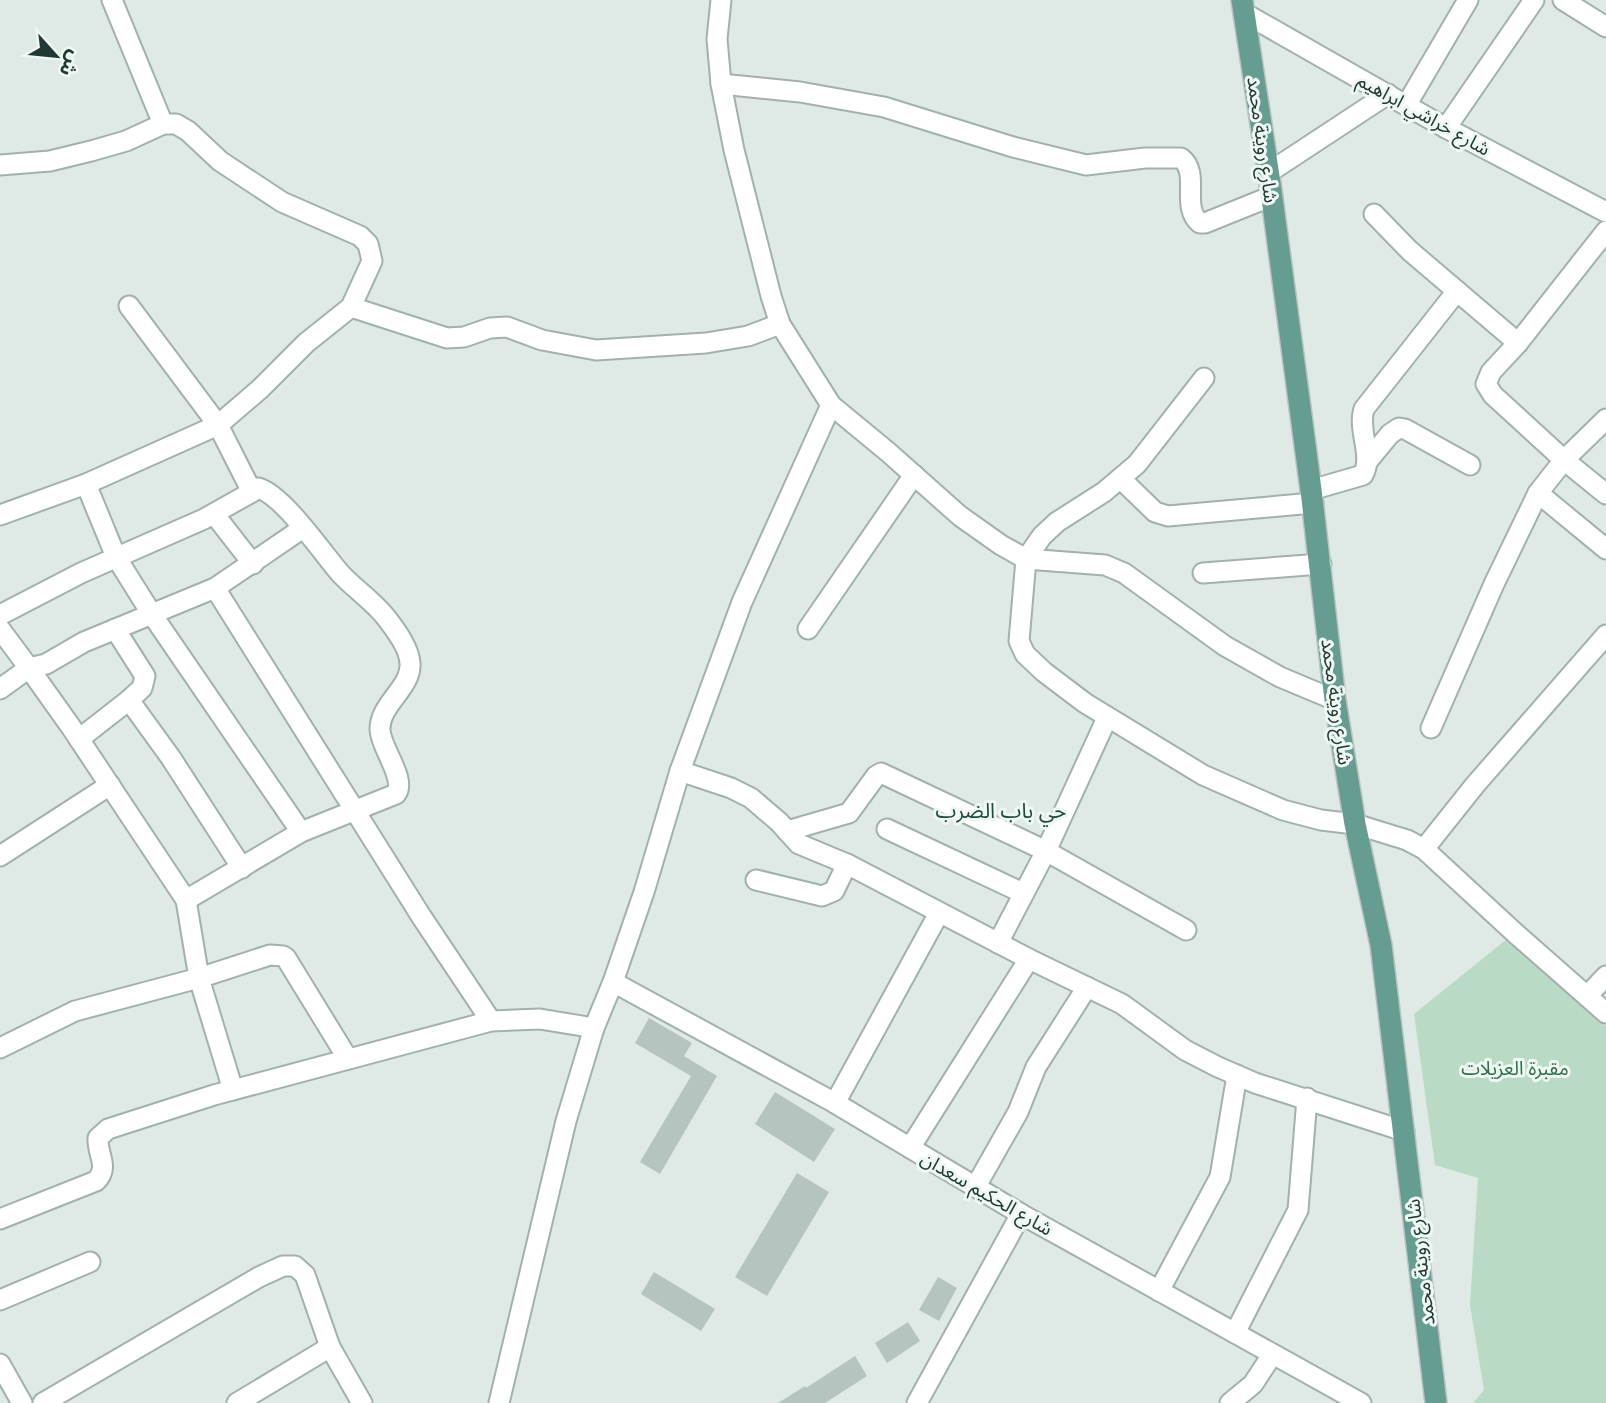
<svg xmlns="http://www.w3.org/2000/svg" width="1606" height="1403" viewBox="0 0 1606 1403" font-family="'Open Sans','Noto Sans Arabic',sans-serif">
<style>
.green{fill:#b9dac4}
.building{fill:#b5c4bf}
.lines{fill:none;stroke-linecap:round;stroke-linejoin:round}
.minor-casing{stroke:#a2b1ad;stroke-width:23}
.major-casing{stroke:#bcc4c2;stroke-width:24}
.minor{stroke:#fff;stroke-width:19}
.major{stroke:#659d93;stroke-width:21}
.labels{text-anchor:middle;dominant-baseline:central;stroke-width:6;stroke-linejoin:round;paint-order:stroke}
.street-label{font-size:19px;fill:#213934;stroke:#eff7f3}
.park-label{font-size:19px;fill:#2d6e4b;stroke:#eff7f3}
.neighbourhood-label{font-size:21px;fill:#1e4a42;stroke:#eff7f3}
</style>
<rect width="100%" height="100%" fill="#dfeae6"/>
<polygon class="green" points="1507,939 1606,1026 1606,1403 1473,1403 1484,1390 1470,1305 1478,1178 1435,1165 1414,1014"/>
<g class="building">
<polygon points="649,1018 692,1043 684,1056 717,1076 660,1174 640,1162 691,1076 635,1043"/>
<polygon points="775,1092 835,1129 814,1162 755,1124"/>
<polygon points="797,1173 829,1192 767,1296 735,1277"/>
<polygon points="654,1272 715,1309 701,1331 641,1294"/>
<polygon points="938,1277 957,1288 939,1321 919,1310"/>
<polygon points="908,1322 920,1341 887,1363 875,1343"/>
<polygon points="855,1356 867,1376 825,1403 778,1403 805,1386 806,1388"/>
</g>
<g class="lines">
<g class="minor-casing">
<g id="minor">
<polyline points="112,0 163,124"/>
<polyline points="721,0 717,39 721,84 734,150 771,296 780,324 831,405 888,452 960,516 1001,545 1026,559 1105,565 1124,573 1225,646 1280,677 1335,700"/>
<polyline points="1563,0 1606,27"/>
<polyline points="1244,13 1446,128 1606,212"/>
<path d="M721,84L800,92L884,107L1013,147L1086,165L1145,158H1181C1201,173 1180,207 1200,223H1205L1272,196"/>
<polyline points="1407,104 1468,0"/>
<polyline points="1446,128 1534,0"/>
<polyline points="0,165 50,161 91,151 126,141 163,124 176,124 188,131 220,161 282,202 360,236 368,244 372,261 351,307 306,343 260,389 218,425 86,484 0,515"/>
<polyline points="1268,173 1388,94"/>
<polyline points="1374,214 1410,251 1518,343"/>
<polyline points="1606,231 1518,343 1491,372 1486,384 1493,395 1564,460 1606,494"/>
<polyline points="351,307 447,338 464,337 490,328 507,327 542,340 596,350 706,343 748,336 780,324"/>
<polyline points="1204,378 1137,464 1104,492 1057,522 1042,536 1026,559 1019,641 1025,654 1044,672 1085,703 1203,775 1283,810 1321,820 1355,824 1407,840 1424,849 1515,933 1606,1013"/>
<polyline points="1367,462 1390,434 1399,428 1405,429 1470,465"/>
<polyline points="1121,479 1155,512 1168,516 1313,503"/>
<polyline points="86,484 116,557 151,613 301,832"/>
<path d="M1311,490L1363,475C1374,456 1357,430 1364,409L1457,291"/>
<polyline points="1538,493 1606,549"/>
<polyline points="214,514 253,564"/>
<polyline points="1203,573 1321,564"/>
<polyline points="215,588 421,916 491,1021"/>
<polyline points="0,615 81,573 204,519 252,492 218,425 129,306"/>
<polyline points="0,629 29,668 46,664 84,642 215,588 303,528"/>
<polyline points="115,629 145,676 142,688 129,700 171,758 242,868"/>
<polyline points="808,629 914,475"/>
<polyline points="0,689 29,668 71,727 186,900 199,978 233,1090"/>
<polyline points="1431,728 1494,584 1538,493 1564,460 1606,419"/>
<polyline points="79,739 129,700"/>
<polyline points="680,771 731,788 751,798 779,822 799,844 847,864"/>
<polyline points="887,829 1023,893"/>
<polyline points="787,831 849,813 876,776 881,773 1046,851 1186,930"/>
<polyline points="1424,849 1475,785 1606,635"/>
<polyline points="0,856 110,785"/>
<polyline points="756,880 822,896 834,891 847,864 1029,959 1122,1004 1185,1050 1218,1067 1255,1083 1404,1131"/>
<path d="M186,900L301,832L396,794C407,779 381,749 380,730C379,704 412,688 410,663C409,648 397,632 388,620C375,602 354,589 339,572C322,552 282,494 258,488L252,492"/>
<polyline points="998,943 1046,851 1107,718"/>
<polyline points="613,982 835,1103 1021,1214 1361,1403"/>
<polyline points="1587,996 1606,976"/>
<polyline points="0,1048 75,1011 199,978 270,955 283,956 286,958 348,1059"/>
<polyline points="835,1103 939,913"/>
<polyline points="910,1148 1029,959"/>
<polyline points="976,1186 1018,1112 1036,1067 1087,987"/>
<path d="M0,1219L96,1181C110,1167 97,1155 98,1138L108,1129L214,1095L491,1021L540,1019L594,1028"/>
<polyline points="1159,1291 1220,1177 1237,1075"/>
<polyline points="0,1300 90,1262"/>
<polyline points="1235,1333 1298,1210 1307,1098"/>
<polyline points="0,1364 22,1403"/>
<polyline points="43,1403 259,1277 283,1266 295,1266 305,1275 330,1347 362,1403"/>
<polyline points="237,1403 330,1347"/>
<polyline points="499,1403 566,1121 594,1028 613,982 644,892 680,771 742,602 831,405"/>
<polyline points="917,1403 1021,1214"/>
<polyline points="1230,1403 1253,1384 1272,1355"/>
</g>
</g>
<g class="major-casing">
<polyline id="major" points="1242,0 1270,183 1311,490 1335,700 1355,824 1381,945 1436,1403"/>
</g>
<use href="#minor" class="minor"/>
<use href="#major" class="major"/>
</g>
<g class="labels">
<g class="street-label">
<text transform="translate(1424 114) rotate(29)">شارع خراشي ابراهيم</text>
<text transform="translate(1263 140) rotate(82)">شارع روينة محمد</text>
<text transform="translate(1337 702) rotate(82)">شارع روينة محمد</text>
<text transform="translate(987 1193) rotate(30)">شارع الحكيم سعدان</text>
<text transform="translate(1420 1262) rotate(-97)">شارع روينة محمد</text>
</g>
<g class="park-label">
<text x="1515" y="1068">مقبرة العزيلات</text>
</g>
<g class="neighbourhood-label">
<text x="1001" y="810">حي باب الضرب</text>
</g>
</g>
<g transform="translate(56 56) rotate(117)" stroke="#eff7f3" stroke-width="5" paint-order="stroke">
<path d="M0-5L12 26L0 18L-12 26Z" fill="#213934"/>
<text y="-10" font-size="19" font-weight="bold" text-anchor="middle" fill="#213934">ش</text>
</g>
</svg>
